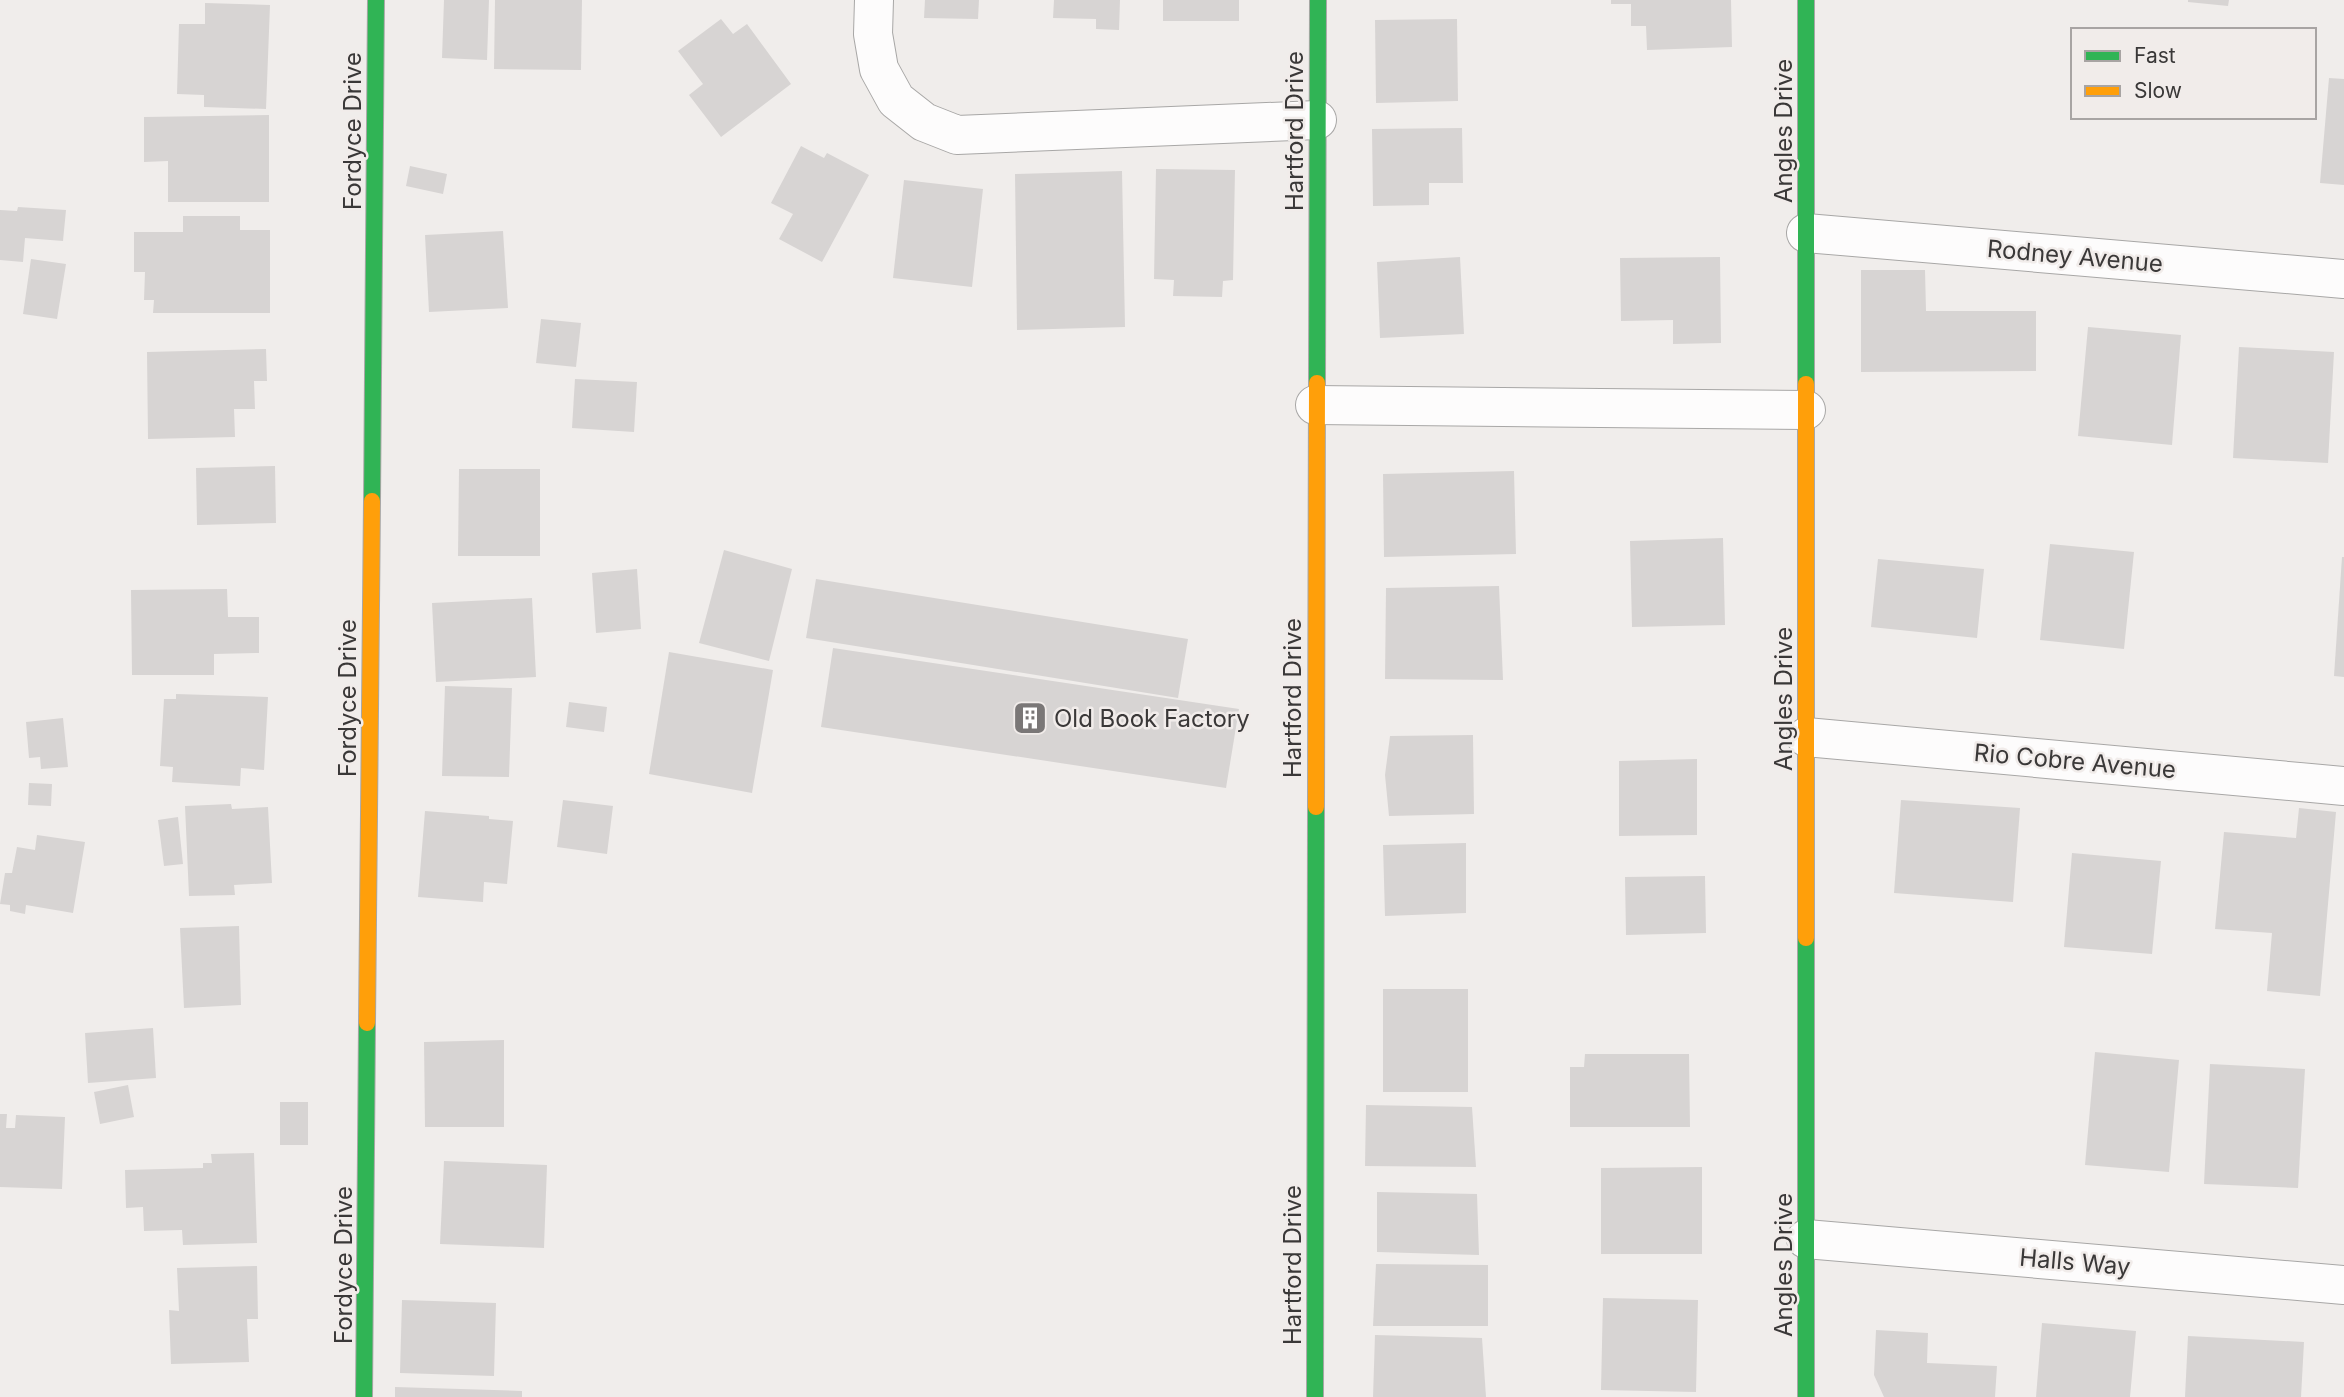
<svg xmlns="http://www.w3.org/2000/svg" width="2344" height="1397" viewBox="0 0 2344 1397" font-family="Inter,sans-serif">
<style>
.building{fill:#d7d4d3}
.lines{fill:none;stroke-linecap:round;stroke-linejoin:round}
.street-casing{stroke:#a8a7a6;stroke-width:40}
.fast-casing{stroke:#a8a7a6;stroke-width:18}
.slow-casing{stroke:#a8a7a6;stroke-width:18}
.street{stroke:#fdfcfc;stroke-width:38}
.fast{stroke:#30b455;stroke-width:16}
.slow{stroke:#ff9f0a;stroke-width:16}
.labels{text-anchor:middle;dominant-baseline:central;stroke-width:5;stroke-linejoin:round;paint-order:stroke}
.street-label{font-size:24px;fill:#3a3838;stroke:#f1ecea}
.poi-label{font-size:24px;fill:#3a3838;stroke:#f1ecea;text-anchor:start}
</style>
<rect width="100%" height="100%" fill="#f0edeb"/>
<g class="building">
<polygon points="444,0 489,0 487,60 442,58"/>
<polygon points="495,0 582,0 581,70 494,69"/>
<polygon points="925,0 979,0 978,19 924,18"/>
<polygon points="1054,0 1120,0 1119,30 1096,29 1096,19 1053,18"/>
<rect x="1163" y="0" width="76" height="21"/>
<polygon points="1611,0 1731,0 1732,47 1647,50 1646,26 1631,26 1631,4 1611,4"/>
<polygon points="2188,0 2229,0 2228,6 2188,2"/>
<polygon points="205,3 270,5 266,109 204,107 204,95 177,94 179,24 205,24"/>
<polygon points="721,19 733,34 747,24 791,84 721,137 689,95 703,84 678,51"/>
<polygon points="1457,19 1458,101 1376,103 1375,20"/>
<polygon points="2329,78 2344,79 2344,185 2320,183"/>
<polygon points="269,115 269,202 168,202 168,161 144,162 144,117"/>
<polygon points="1462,128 1463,183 1429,183 1429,205 1373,206 1372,129"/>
<polygon points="801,146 824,158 827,153 869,175 822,262 779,239 793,214 771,203"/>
<polygon points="410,166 447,174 443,194 406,186"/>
<polygon points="1156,169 1235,170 1233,280 1223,281 1222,297 1173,296 1174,280 1154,279"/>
<polygon points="1122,171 1125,327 1017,330 1015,174"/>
<polygon points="904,180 983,189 972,287 893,278"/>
<polygon points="18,207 66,210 63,241 25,238 23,262 0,260 0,210 17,211"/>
<polygon points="183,216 240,216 240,230 270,230 270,313 153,313 154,300 144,300 145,272 134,272 134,232 183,232"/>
<polygon points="503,231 508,308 429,312 425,235"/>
<polygon points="1460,257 1464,334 1380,338 1377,262"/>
<polygon points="1720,257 1721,343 1673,344 1673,320 1621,321 1620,258"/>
<polygon points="31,259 66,264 57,319 23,314"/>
<polygon points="1861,270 1925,270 1926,311 2036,311 2036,371 1861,372"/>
<polygon points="541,319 581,323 576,367 536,363"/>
<polygon points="2088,327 2181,335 2172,445 2078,436"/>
<polygon points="2239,347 2334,352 2328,463 2233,458"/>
<polygon points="266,349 267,381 254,381 255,409 234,409 235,437 148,439 147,352"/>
<polygon points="575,379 637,382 634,432 572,428"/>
<polygon points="275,466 276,523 197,525 196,468"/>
<polygon points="459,469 540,469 540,556 458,556"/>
<polygon points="1514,471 1516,554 1384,557 1383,474"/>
<polygon points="1723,538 1725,625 1632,627 1630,541"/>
<polygon points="2050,544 2134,552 2124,649 2040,640"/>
<polygon points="724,550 792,569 769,661 699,643"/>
<polygon points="2342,557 2344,557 2344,677 2334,676"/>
<polygon points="1878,559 1984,569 1977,638 1871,627"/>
<polygon points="637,569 641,629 596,633 592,573"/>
<polygon points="816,579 1188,639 1178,698 806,638"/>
<polygon points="1499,586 1503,680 1385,679 1386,588"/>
<polygon points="227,589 228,617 259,617 259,653 214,654 214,675 132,675 131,590"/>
<polygon points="532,598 536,677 436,682 432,603"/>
<polygon points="833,648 1239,709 1226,788 821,727"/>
<polygon points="669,652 773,670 752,793 649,774"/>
<polygon points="445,686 512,688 509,777 442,776"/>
<polygon points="176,694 268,697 264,770 241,768 240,786 172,782 173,767 160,766 164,699 176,699"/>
<polygon points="569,702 607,707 604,732 566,727"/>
<polygon points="63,718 68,767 41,769 40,757 29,758 26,722"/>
<polygon points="1473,735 1474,814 1389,816 1385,775 1390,736"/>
<polygon points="1697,759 1697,835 1619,836 1619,761"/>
<polygon points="29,783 52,784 51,806 28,805"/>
<polygon points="563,800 613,806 607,854 557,847"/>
<polygon points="1901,800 2020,808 2013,902 1894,893"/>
<polygon points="231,804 232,809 268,807 272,883 234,885 235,895 189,896 185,806"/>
<polygon points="2299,808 2336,812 2320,996 2267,991 2272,933 2215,929 2224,832 2296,838"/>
<polygon points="425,811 489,816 489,819 513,821 507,884 484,882 483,902 418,897"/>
<polygon points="178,817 183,864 164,866 158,820"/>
<polygon points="37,835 85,842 73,913 26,905 25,914 10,911 10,905 0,904 5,873 12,873 17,847 35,850"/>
<polygon points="1466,843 1466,913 1385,916 1383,845"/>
<polygon points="2072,853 2161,861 2152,954 2064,947"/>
<polygon points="1705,876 1706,933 1626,935 1625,877"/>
<polygon points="239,926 241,1005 184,1008 180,928"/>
<rect x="1383" y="989" width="85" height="103"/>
<polygon points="153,1028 156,1078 88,1083 85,1033"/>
<polygon points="504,1040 504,1127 425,1127 424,1042"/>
<polygon points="2095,1052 2179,1060 2169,1172 2085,1165"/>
<polygon points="1585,1054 1689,1054 1690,1127 1570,1127 1570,1067 1584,1067"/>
<polygon points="2210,1064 2305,1069 2298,1188 2204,1184"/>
<polygon points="128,1085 134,1117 100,1124 94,1092"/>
<rect x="280" y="1102" width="28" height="43"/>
<polygon points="1366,1105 1472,1107 1476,1167 1365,1166"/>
<polygon points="0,1114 7,1114 6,1128 15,1128 16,1115 65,1117 62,1189 0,1187"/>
<polygon points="254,1153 257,1243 183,1245 182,1230 144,1231 143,1207 126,1208 125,1170 203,1168 203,1163 212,1163 211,1154"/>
<polygon points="444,1161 547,1165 544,1248 440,1244"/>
<polygon points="1702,1167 1702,1254 1601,1254 1601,1168"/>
<polygon points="1377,1192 1477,1194 1479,1255 1377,1252"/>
<polygon points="1376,1264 1488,1265 1488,1326 1373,1326"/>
<polygon points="257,1266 258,1319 247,1319 249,1362 171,1364 169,1310 179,1311 177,1268"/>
<polygon points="1603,1298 1698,1300 1696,1392 1601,1390"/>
<polygon points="402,1300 496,1303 494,1376 400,1373"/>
<polygon points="2042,1323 2136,1331 2130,1397 2036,1397"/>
<polygon points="1876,1330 1928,1333 1927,1363 1997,1366 1995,1397 1884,1397 1874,1375"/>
<polygon points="1375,1335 1482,1338 1486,1397 1373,1397"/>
<polygon points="2188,1336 2304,1342 2301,1397 2185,1397"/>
<polygon points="395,1387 522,1391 522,1397 395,1397"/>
</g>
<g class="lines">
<g class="street-casing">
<g id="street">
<polyline points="874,0 873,34 879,69 896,100 924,122 957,135 1317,120"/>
<polyline points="1806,233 2344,279"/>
<polyline points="1315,405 1806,410"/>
<polyline points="1806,737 2344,786"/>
<polyline points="1806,1239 2344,1285"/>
</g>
</g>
<g class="fast-casing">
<g id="fast">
<polyline points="1806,0 1806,384"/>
<polyline points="1317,383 1318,0"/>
<polyline points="372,501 376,0"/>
<polyline points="1806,938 1806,1397"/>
<polyline points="364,1397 367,1023"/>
<polyline points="1315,1397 1316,807"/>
</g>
</g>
<g class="slow-casing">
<g id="slow">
<polyline points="1806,384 1806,938"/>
<polyline points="1316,807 1317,383"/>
<polyline points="367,1023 372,501"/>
</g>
</g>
<use href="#street" class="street"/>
<use href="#fast" class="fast"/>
<use href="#slow" class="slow"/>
</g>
<defs>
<g id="building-square" transform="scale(1.75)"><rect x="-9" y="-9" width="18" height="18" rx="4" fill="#7a7777" stroke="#f1ecea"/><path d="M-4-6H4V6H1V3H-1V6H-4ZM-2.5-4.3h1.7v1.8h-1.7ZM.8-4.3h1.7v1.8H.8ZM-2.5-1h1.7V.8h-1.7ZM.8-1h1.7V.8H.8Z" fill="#fff"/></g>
</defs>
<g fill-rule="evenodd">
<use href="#building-square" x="1030" y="718"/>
</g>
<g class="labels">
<g class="street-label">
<text transform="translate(352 131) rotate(-90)">Fordyce Drive</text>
<text transform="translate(1294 131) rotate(-90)">Hartford Drive</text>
<text transform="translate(1783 131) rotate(-90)">Angles Drive</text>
<text transform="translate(2075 256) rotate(5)">Rodney Avenue</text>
<text transform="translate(347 698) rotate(-90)">Fordyce Drive</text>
<text transform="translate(1292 698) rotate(-90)">Hartford Drive</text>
<text transform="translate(1783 699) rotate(-90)">Angles Drive</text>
<text transform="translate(2075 761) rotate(5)">Rio Cobre Avenue</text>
<text transform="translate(2075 1262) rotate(5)">Halls Way</text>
<text transform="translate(343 1265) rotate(-90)">Fordyce Drive</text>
<text transform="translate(1292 1265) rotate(-90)">Hartford Drive</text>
<text transform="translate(1783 1265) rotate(-90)">Angles Drive</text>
</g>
<g class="poi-label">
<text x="1054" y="718">Old Book Factory</text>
</g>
</g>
<rect x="2071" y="28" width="245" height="91" fill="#f1ecea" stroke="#a8a4a3" stroke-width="2"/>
<rect x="2085" y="51" width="35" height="10" fill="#30b455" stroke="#a8a4a3" stroke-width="2"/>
<text x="2134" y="63" font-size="21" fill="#3a3838">Fast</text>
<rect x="2085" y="86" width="35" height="10" fill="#ff9f0a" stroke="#a8a4a3" stroke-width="2"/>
<text x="2134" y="98" font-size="21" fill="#3a3838">Slow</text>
</svg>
